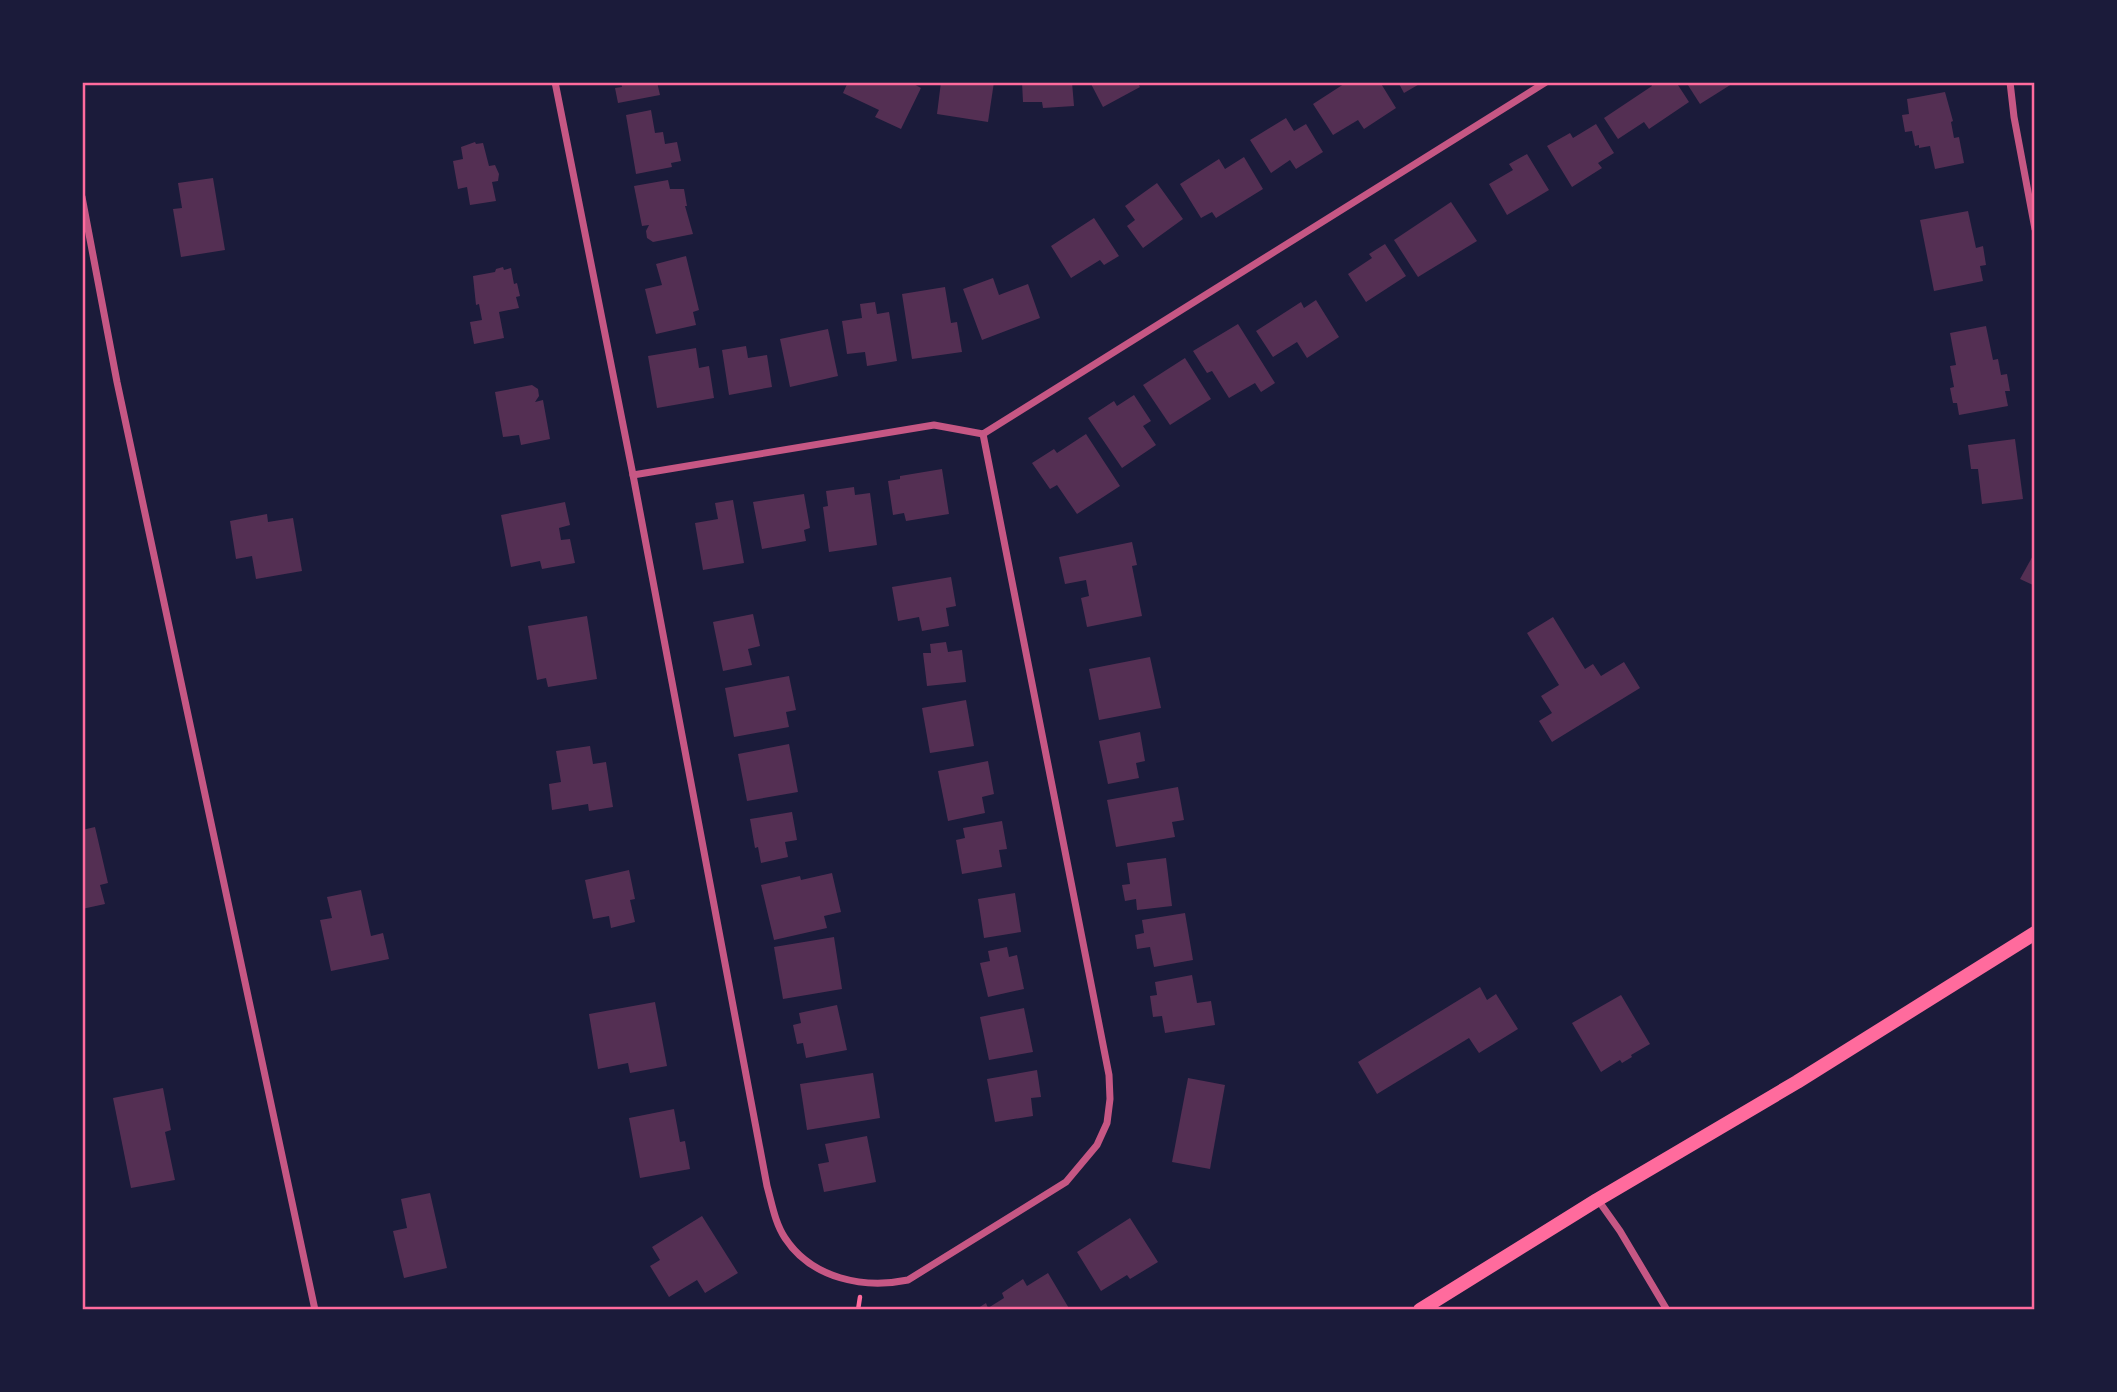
<svg xmlns="http://www.w3.org/2000/svg" width="2117" height="1392" viewBox="0 0 2117 1392" font-family="Arial,sans-serif">
<style>
.building{fill:#542f53}
.lines{fill:none;stroke-linecap:round;stroke-linejoin:round}
.path{stroke:#ff6b9d;stroke-width:4.5}
.minor{stroke:#c65784;stroke-width:7}
.secondary{stroke:#ff6b9d;stroke-width:14}
.neatline{fill:none;stroke:#ff6b9d;stroke-width:2.5}
</style>
<rect width="100%" height="100%" fill="#1b1b3a"/>
<g class="building">
<polygon points="621,82 657,82 660,95 618,103 615,88 622,87"/>
<polygon points="848,82 910,82 921,88 901,129 875,117 879,110 843,93"/>
<polygon points="941,82 994,82 988,122 937,114"/>
<polygon points="1022,82 1072,82 1074,106 1043,108 1042,102 1023,102"/>
<polygon points="1090,82 1137,82 1140,87 1103,107"/>
<polygon points="1347,82 1380,82 1396,108 1364,129 1358,120 1333,135 1313,104"/>
<polygon points="1398,82 1423,82 1404,93"/>
<polygon points="1650,82 1676,82 1689,102 1649,129 1644,122 1618,139 1604,118 1652,86"/>
<polygon points="1686,82 1735,82 1700,104"/>
<polygon points="1945,92 1953,121 1951,122 1954,138 1959,137 1964,163 1935,169 1930,146 1919,148 1919,145 1915,146 1912,131 1905,132 1902,115 1909,114 1907,99"/>
<polygon points="651,110 655,133 663,132 665,144 677,142 681,161 671,163 672,167 636,174 626,115"/>
<polygon points="1286,118 1294,131 1306,124 1323,152 1296,169 1290,160 1271,173 1250,140"/>
<polygon points="1596,124 1614,153 1598,163 1602,168 1572,187 1547,146 1570,133 1573,138"/>
<polygon points="475,142 476,144 483,143 489,166 495,165 499,174 498,181 492,182 496,201 470,205 467,187 458,189 453,161 463,159 461,147"/>
<polygon points="1527,154 1549,190 1507,215 1489,184 1513,170 1509,164"/>
<polygon points="1244,157 1263,189 1216,218 1212,212 1201,218 1180,184 1219,159 1225,169"/>
<polygon points="213,178 225,250 181,257 173,209 182,208 178,183"/>
<polygon points="668,180 670,189 684,189 687,206 685,206 693,234 653,242 647,238 646,231 649,225 642,226 634,186"/>
<polygon points="1157,183 1183,219 1143,248 1127,226 1135,220 1125,206"/>
<polygon points="1451,202 1477,241 1418,277 1394,240"/>
<polygon points="1968,211 1976,248 1983,246 1986,265 1980,266 1983,281 1934,291 1920,220"/>
<polygon points="1094,218 1119,256 1104,265 1100,260 1071,278 1051,246"/>
<polygon points="1385,244 1406,276 1366,302 1348,274 1372,258 1369,254"/>
<polygon points="686,256 699,310 693,312 696,325 656,334 645,289 662,285 656,264"/>
<polygon points="503,267 504,270 511,268 514,284 517,283 520,296 516,297 519,308 499,312 504,338 474,344 470,322 482,320 479,304 476,305 473,276 495,272 496,269"/>
<polygon points="993,278 999,295 1028,284 1040,318 982,340 963,289"/>
<polygon points="945,287 951,323 957,322 962,352 912,359 902,294"/>
<polygon points="1316,300 1339,337 1307,358 1297,342 1273,357 1256,331 1301,302 1304,308"/>
<polygon points="875,302 877,314 889,312 897,361 867,366 865,352 847,354 842,321 862,318 860,304"/>
<polygon points="1238,324 1275,383 1261,392 1255,383 1229,398 1212,371 1207,373 1193,351"/>
<polygon points="1986,326 1993,360 1998,359 2001,375 2007,374 2010,391 2005,391 2008,406 1959,415 1957,403 1953,403 1950,388 1954,387 1950,366 1956,365 1950,333"/>
<polygon points="828,329 838,376 790,387 780,339"/>
<polygon points="746,346 748,358 767,355 772,387 729,395 722,350"/>
<polygon points="696,348 699,368 709,366 714,398 657,408 648,356"/>
<polygon points="1185,358 1211,399 1170,425 1143,385"/>
<polygon points="532,385 538,389 539,396 535,402 543,400 550,439 521,445 519,435 503,437 495,392"/>
<polygon points="1134,395 1151,421 1143,426 1156,445 1122,468 1088,418 1114,401 1117,406"/>
<polygon points="1086,434 1120,486 1077,514 1057,485 1050,489 1032,463 1054,449 1057,453"/>
<polygon points="2015,439 2023,499 1982,504 1978,469 1971,469 1968,445"/>
<polygon points="942,469 949,514 906,521 904,513 893,515 888,481 900,479 900,476"/>
<polygon points="854,487 855,495 870,493 877,545 829,552 823,507 828,506 826,491"/>
<polygon points="804,494 810,528 804,530 806,541 762,549 753,502"/>
<polygon points="733,500 744,563 703,570 695,523 718,519 715,503"/>
<polygon points="565,502 570,525 559,528 561,540 570,539 575,563 542,569 540,561 511,567 501,515"/>
<polygon points="267,514 268,522 293,518 302,571 256,579 252,556 236,559 230,521"/>
<polygon points="1132,542 1137,565 1132,566 1142,616 1087,627 1081,598 1089,596 1086,580 1065,584 1059,557"/>
<polygon points="2035,552 2035,586 2020,579"/>
<polygon points="951,577 956,606 946,608 949,626 922,631 919,617 898,621 892,587"/>
<polygon points="753,614 760,646 748,649 752,665 723,671 713,622"/>
<polygon points="587,616 597,679 548,687 546,678 537,680 528,626"/>
<polygon points="1553,617 1585,669 1593,664 1601,676 1624,662 1640,688 1552,742 1539,721 1552,713 1541,696 1559,685 1527,633"/>
<polygon points="946,642 948,652 962,650 966,682 927,686 923,653 931,653 930,644"/>
<polygon points="1150,657 1161,708 1099,720 1089,669"/>
<polygon points="789,676 796,710 786,712 789,727 734,737 725,688"/>
<polygon points="966,700 974,746 930,753 922,708"/>
<polygon points="1140,732 1145,761 1136,763 1139,778 1108,784 1099,741"/>
<polygon points="789,744 798,792 747,801 738,754"/>
<polygon points="590,746 593,764 606,762 613,807 589,811 588,804 552,810 549,784 561,782 556,751"/>
<polygon points="988,761 994,794 982,797 985,813 948,821 938,771"/>
<polygon points="1178,787 1184,820 1172,822 1175,837 1116,847 1107,800"/>
<polygon points="792,812 797,840 785,842 788,857 761,863 758,847 755,848 750,819"/>
<polygon points="1002,821 1007,849 999,850 1002,867 962,874 956,840 965,838 963,828"/>
<polygon points="95,827 108,883 100,885 105,904 82,909 82,830"/>
<polygon points="1166,858 1172,906 1137,910 1136,899 1125,901 1122,885 1130,884 1127,863"/>
<polygon points="629,870 635,899 630,900 635,922 611,928 609,916 593,919 585,880"/>
<polygon points="832,873 841,912 824,916 827,928 774,940 761,885 800,876 801,880"/>
<polygon points="361,890 371,936 383,933 389,959 331,971 320,920 332,918 327,897"/>
<polygon points="1015,893 1021,932 984,938 978,899"/>
<polygon points="1185,913 1193,960 1154,967 1150,947 1137,949 1135,935 1144,933 1142,920"/>
<polygon points="834,937 842,989 783,999 774,947"/>
<polygon points="1007,947 1009,957 1017,955 1024,989 988,997 980,963 990,961 988,951"/>
<polygon points="1192,975 1197,1003 1211,1001 1215,1025 1165,1033 1162,1016 1153,1017 1150,996 1157,995 1155,982"/>
<polygon points="1480,987 1487,1000 1496,994 1518,1029 1479,1053 1469,1038 1377,1094 1358,1062"/>
<polygon points="1621,995 1650,1044 1631,1055 1632,1057 1622,1063 1620,1060 1601,1072 1572,1023"/>
<polygon points="655,1002 667,1066 630,1073 628,1063 598,1069 589,1014"/>
<polygon points="837,1005 847,1050 806,1058 803,1043 797,1044 793,1025 801,1023 799,1013"/>
<polygon points="1024,1008 1033,1052 989,1060 980,1017"/>
<polygon points="1037,1070 1041,1097 1031,1098 1033,1116 995,1122 987,1079"/>
<polygon points="873,1073 880,1118 807,1130 800,1084"/>
<polygon points="1188,1078 1225,1085 1210,1169 1172,1162"/>
<polygon points="163,1088 171,1130 165,1132 175,1180 131,1188 113,1098"/>
<polygon points="674,1109 680,1142 685,1141 690,1169 640,1178 629,1118"/>
<polygon points="867,1136 876,1182 824,1192 818,1164 829,1162 825,1144"/>
<polygon points="430,1193 447,1268 404,1278 393,1231 407,1228 401,1199"/>
<polygon points="702,1216 738,1273 705,1293 697,1280 669,1297 650,1266 660,1260 652,1247"/>
<polygon points="1130,1218 1158,1262 1130,1279 1127,1275 1101,1291 1077,1252"/>
<polygon points="1048,1273 1070,1310 975,1310 986,1303 988,1308 1004,1298 1002,1293 1023,1279 1027,1286"/>
</g>
<g class="lines">
<polyline class="path" points="858,1310 860,1297"/>
<g class="minor">
<path d="M555,82L633,475L767,1186C772,1204 775,1223 785,1238C812,1279 864,1289 908,1280L1066,1182L1097,1145L1107,1123L1110,1099L1109,1075L983,434"/>
<polyline points="2010,82 2014,117 2035,229"/>
<polyline points="82,197 117,382 315,1310"/>
<polyline points="633,475 934,425 983,434 1546,82"/>
<polyline points="1598,1200 1620,1231 1667,1310"/>
</g>
<polyline class="secondary" points="1420,1310 1597,1200 1797,1082 2035,933"/>
</g>
<rect width="2117" height="1392" fill="none" stroke="#1b1b3a" stroke-width="168"/>
<rect x="84" y="84" width="1949" height="1224" class="neatline"/>
</svg>
